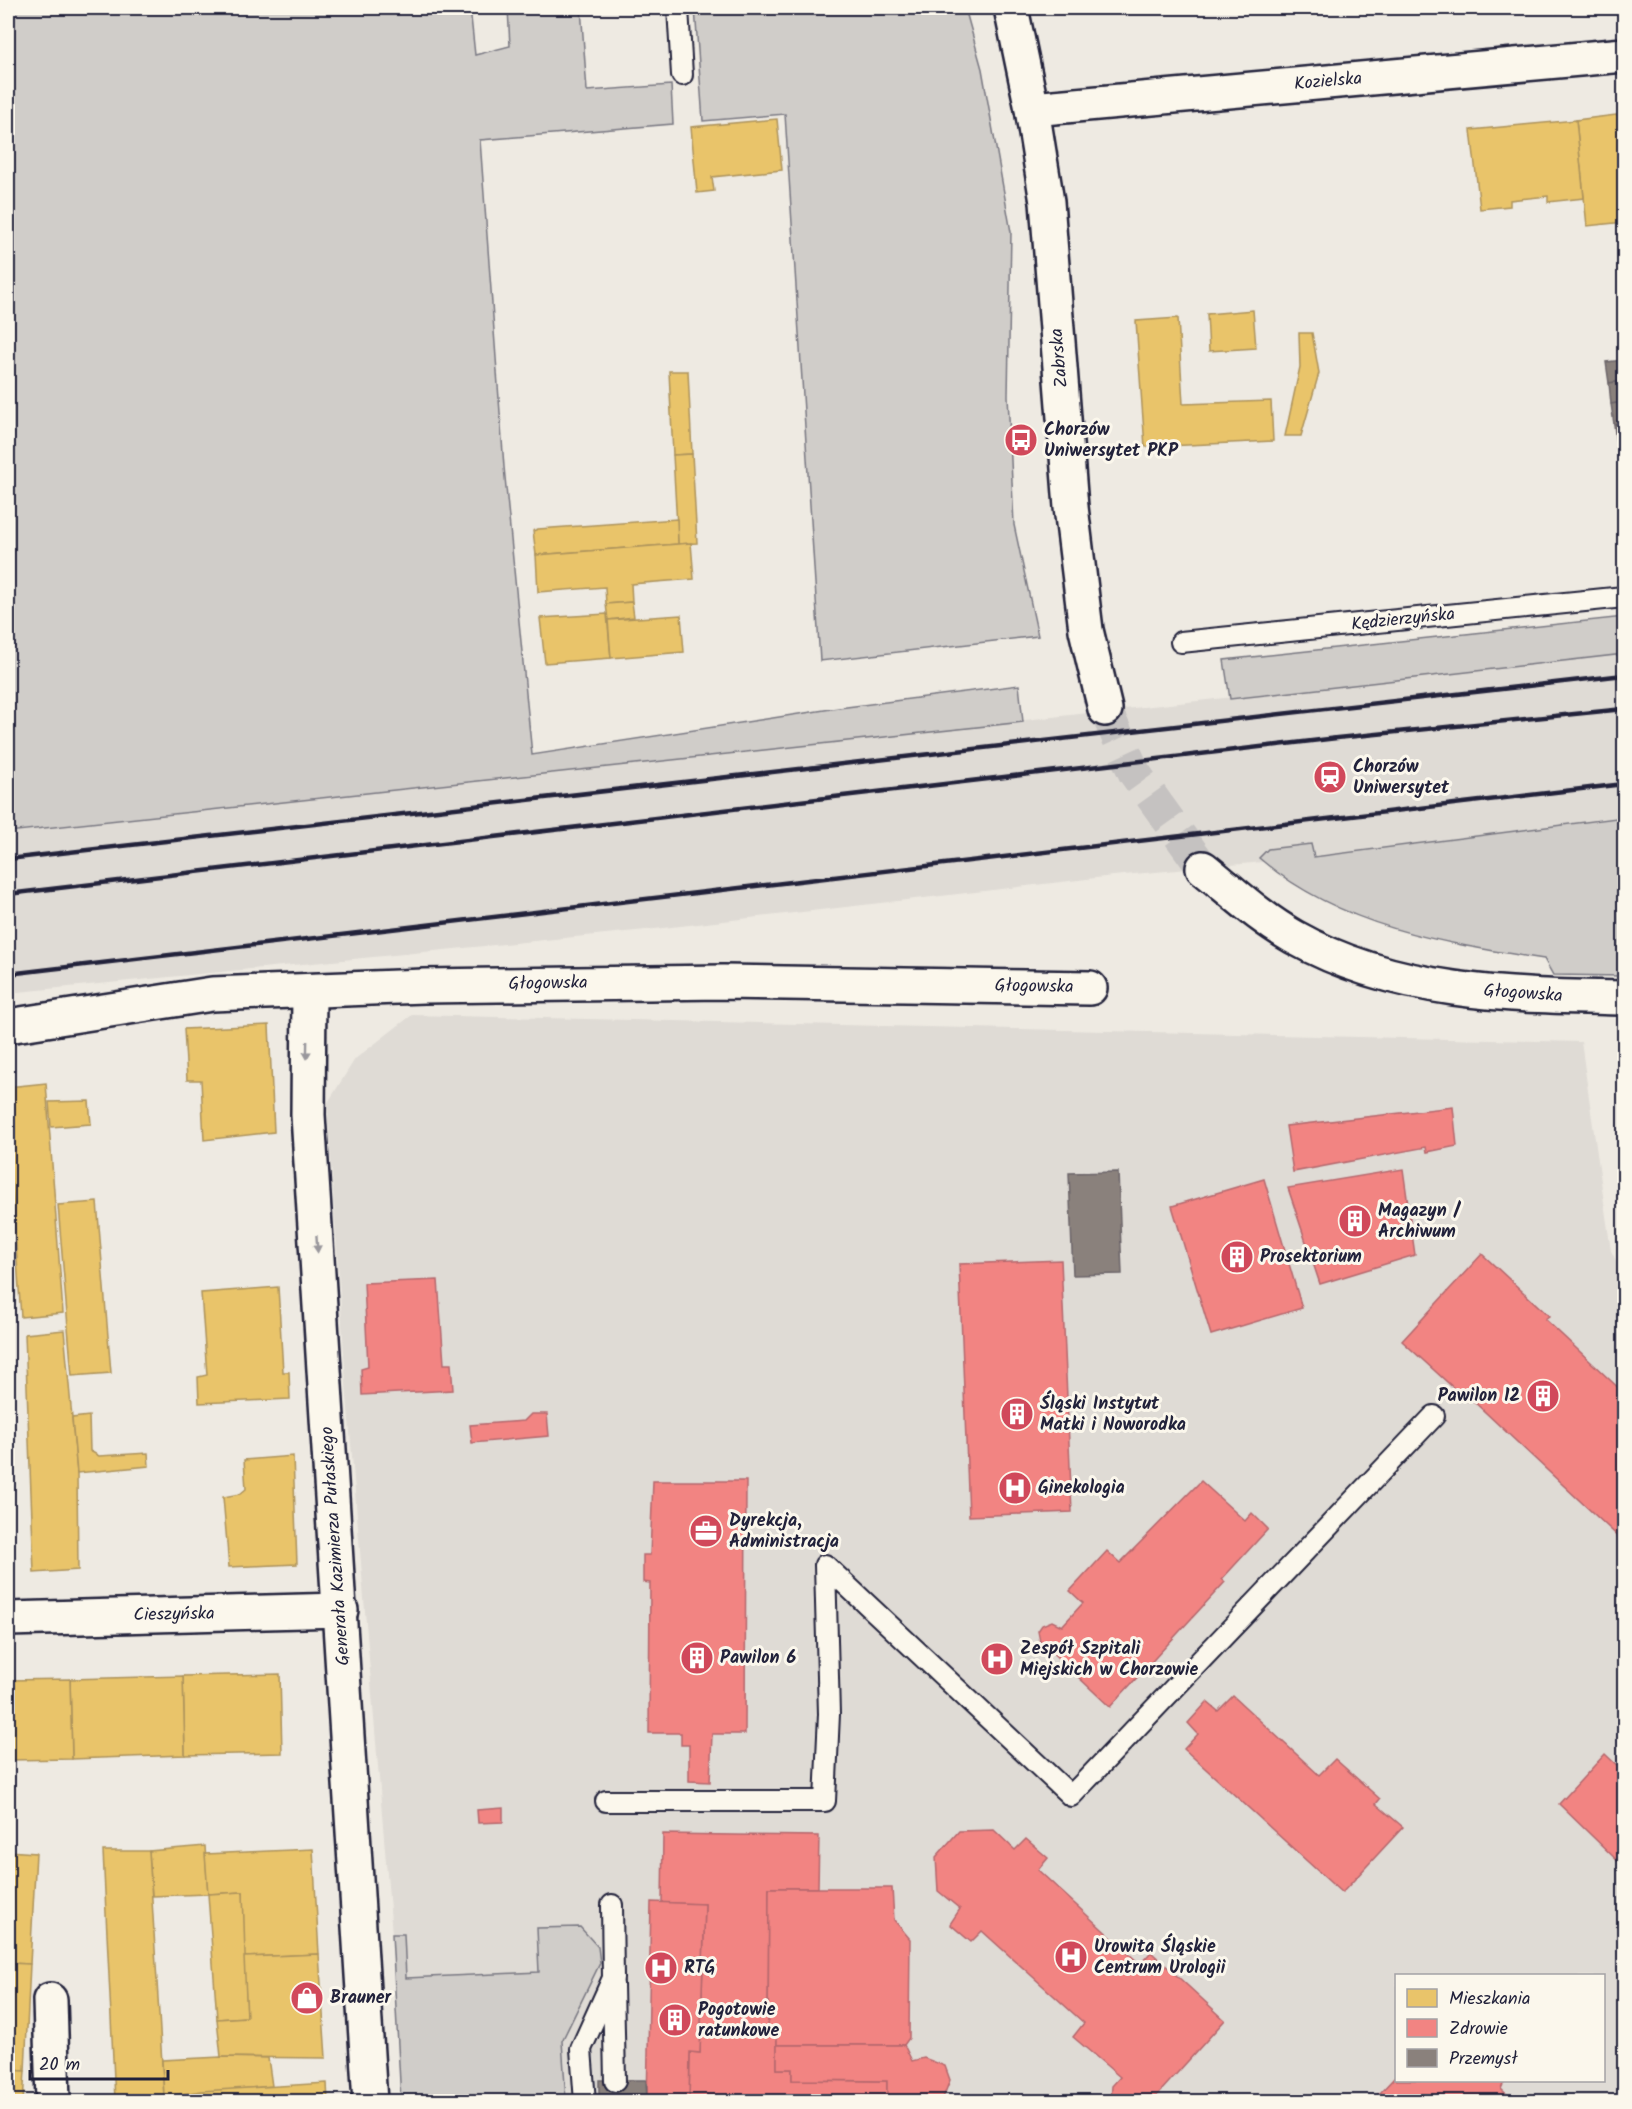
<svg xmlns="http://www.w3.org/2000/svg" width="1632" height="2109" viewBox="0 0 1632 2109" font-family="Kalam,sans-serif">
<style>
.built{fill:#dfdbd5;fill-rule:evenodd}
.green{fill:#d0cdc9;stroke:#797882;stroke-width:1.5}
.homes{fill:#e9c46a;stroke:#ad935c;stroke-width:1.5}
.health{fill:#f28482;stroke:#b4676d;stroke-width:1.5}
.industry{fill:#8a817c;stroke:#6b6468;stroke-width:1.5}
.lines{fill:none;stroke-linecap:round;stroke-linejoin:round}
.tertiary-tunnel{stroke:#c5c2c1;stroke-width:33;stroke-dasharray:33 16;stroke-linecap:butt}
.service-casing{stroke:#22223b;stroke-width:24}
.minor-casing{stroke:#22223b;stroke-width:38}
.tertiary-casing{stroke:#22223b;stroke-width:38}
.service{stroke:#fbf7ec;stroke-width:20}
.minor{stroke:#fbf7ec;stroke-width:33}
.tertiary{stroke:#fbf7ec;stroke-width:33}
.rail{stroke:#22223b;stroke-width:4.5}
.oneway{fill:#99979c}
.labels{text-anchor:middle;dominant-baseline:central;stroke-width:6;stroke-linejoin:round;paint-order:stroke}
.street-label{font-size:18px;fill:#22223b;stroke:#fbf7ec}
.poi-label{font-size:18px;font-weight:bold;fill:#22223b;stroke:#fbf7ec;text-anchor:start}
</style>
<rect width="100%" height="100%" fill="#eeeae2"/>
<filter id="ink" filterUnits="userSpaceOnUse"><feTurbulence type="fractalNoise" baseFrequency=".0167" numOctaves="2"/><feDisplacementMap in="SourceGraphic" scale="12" xChannelSelector="R" yChannelSelector="G"/><feConvolveMatrix kernelMatrix="1 2 1 2 8 2 1 2 1" color-interpolation-filters="sRGB"/></filter>
<g filter="url(#ink)">
<g class="built">
<polygon points="1624,654 1624,817 1337,855 1113,876 646,930 8,993 8,832"/>
<path d="M412,1015L1581,1042L1611,1251L1624,1275V2101H406L346,1384L327,1104L355,1059ZM1396,1976H1604V2080H1396Z"/>
</g>
<g class="green">
<polygon points="8,8 470,8 475,55 510,46 508,8 581,8 587,91 671,85 673,124 480,140 504,467 532,755 831,709 1019,685 1023,722 8,832"/>
<polygon points="695,8 965,8 982,69 1011,232 1008,396 1014,525 1038,636 820,661 785,114 703,121"/>
<polygon points="1624,617 1624,654 1230,699 1224,660"/>
<path d="M1624,817V976L1553,975L1544,959C1442,943 1340,927 1259,858L1268,849L1311,844L1314,857Z"/>
<polygon points="580,1927 598,1947 600,1963 562,2041 566,2101 401,2101 392,1934 404,1934 406,1978 539,1972 537,1928"/>
</g>
<g class="homes">
<polygon points="1624,114 1624,222 1587,226 1576,120"/>
<polygon points="777,119 782,170 712,177 714,191 697,193 691,127"/>
<polygon points="1576,120 1584,198 1548,202 1548,196 1510,200 1510,206 1480,209 1471,130"/>
<polygon points="1253,310 1256,348 1209,351 1207,314"/>
<polygon points="1178,318 1183,404 1271,401 1273,441 1145,447 1136,321"/>
<polygon points="1299,333 1312,333 1319,373 1301,436 1285,436 1300,367"/>
<polygon points="669,371 688,371 692,454 673,455"/>
<polygon points="692,454 697,543 678,544 673,455"/>
<polygon points="677,519 678,544 536,555 533,531 538,529"/>
<polygon points="691,543 694,579 631,584 632,602 606,604 605,587 538,592 536,555"/>
<polygon points="632,602 634,617 608,620 606,604"/>
<polygon points="607,614 611,658 545,663 540,618"/>
<polygon points="681,615 684,652 611,658 608,620"/>
<polygon points="269,1025 274,1132 204,1140 201,1080 187,1080 184,1029"/>
<polygon points="46,1083 63,1313 21,1317 8,1133 8,1087"/>
<polygon points="89,1101 91,1124 51,1127 49,1102"/>
<polygon points="97,1202 111,1373 72,1376 58,1205"/>
<polygon points="278,1287 283,1372 289,1372 290,1399 199,1403 198,1377 207,1375 201,1293"/>
<polygon points="64,1330 77,1473 78,1570 34,1573 25,1334"/>
<polygon points="89,1416 90,1451 99,1456 148,1453 149,1466 77,1473 72,1418"/>
<polygon points="293,1456 297,1564 229,1567 223,1497 240,1494 246,1489 244,1460"/>
<polygon points="280,1674 282,1753 185,1755 183,1676"/>
<polygon points="183,1676 185,1755 72,1759 70,1679"/>
<polygon points="70,1679 72,1759 8,1760 8,1680"/>
<polygon points="205,1846 208,1894 152,1896 149,1851"/>
<polygon points="313,1849 319,1954 244,1957 243,1892 208,1894 205,1854"/>
<polygon points="8,1851 36,1853 30,1964 8,1963"/>
<polygon points="103,1851 149,1851 164,2096 115,2100"/>
<polygon points="243,1892 247,2017 217,2019 208,1894"/>
<polygon points="319,1954 326,2058 221,2057 217,2019 247,2017 244,1957"/>
<polygon points="8,1963 30,1964 25,2071 8,2070"/>
<polygon points="221,2057 268,2058 272,2086 164,2096 162,2060"/>
<polygon points="8,2070 25,2071 23,2102 8,2102"/>
<polygon points="327,2083 328,2102 128,2102 202,2091"/>
</g>
<g class="health">
<polygon points="1453,1107 1457,1146 1427,1152 1426,1147 1293,1172 1286,1126"/>
<polygon points="1403,1169 1415,1255 1320,1284 1288,1188"/>
<polygon points="1264,1179 1302,1308 1211,1335 1172,1206"/>
<polygon points="1482,1254 1549,1316 1545,1319 1624,1393 1624,1542 1470,1398 1468,1401 1402,1341"/>
<polygon points="1061,1260 1072,1512 969,1516 959,1264"/>
<polygon points="438,1280 444,1364 451,1364 453,1390 362,1395 361,1369 368,1367 364,1283"/>
<polygon points="531,1414 547,1414 549,1436 472,1443 470,1425 524,1421"/>
<polygon points="653,1481 746,1481 745,1734 712,1734 710,1782 689,1781 689,1745 681,1745 681,1733 649,1733 650,1583 643,1582 643,1555 650,1555"/>
<polygon points="1201,1481 1245,1521 1252,1513 1268,1529 1222,1579 1225,1582 1110,1707 1040,1641 1038,1631 1042,1625 1052,1621 1062,1626 1083,1603 1070,1591 1107,1551 1120,1563"/>
<polygon points="1233,1696 1319,1775 1335,1759 1380,1799 1376,1804 1403,1827 1342,1893 1184,1749 1198,1734 1188,1723 1207,1702 1218,1711"/>
<polygon points="1605,1754 1624,1772 1624,1867 1559,1804"/>
<polygon points="503,1808 503,1822 478,1823 477,1810"/>
<polygon points="994,1830 1015,1850 1026,1839 1048,1858 1038,1870 1140,1964 1151,1952 1225,2020 1151,2102 1111,2102 1112,2086 1120,2077 1073,2037 1084,2023 982,1931 971,1942 950,1924 960,1909 938,1891 936,1857 959,1831"/>
<polygon points="663,1834 819,1836 818,1888 769,1888 768,2032 777,2031 777,2069 792,2069 792,2080 887,2081 887,2102 689,2102 690,2052 700,2053 705,1904 662,1903"/>
<polygon points="769,1888 892,1888 894,1920 910,1939 909,2038 904,2045 777,2045 777,2031 768,2032"/>
<polygon points="651,1902 705,1904 700,2053 690,2052 689,2102 647,2102"/>
<polygon points="777,2045 904,2045 912,2061 924,2058 945,2066 950,2080 943,2098 937,2102 887,2102 887,2081 792,2080 792,2069 777,2069"/>
<polygon points="1396,2076 1396,2080 1505,2080 1501,2089 1515,2102 1367,2102 1380,2093"/>
</g>
<g class="industry">
<polygon points="1624,360 1624,381 1609,383 1606,362"/>
<polygon points="1624,381 1624,402 1611,404 1609,383"/>
<polygon points="1624,402 1624,423 1614,424 1611,404"/>
<polygon points="1624,423 1624,444 1616,444 1614,424"/>
<polygon points="1616,444 1624,444 1624,464 1619,465"/>
<polygon points="1624,464 1624,484 1621,485 1619,465"/>
<polygon points="1118,1172 1122,1274 1073,1275 1069,1173"/>
<polygon points="599,2080 646,2080 647,2102 599,2102"/>
</g>
<g class="lines">
<polyline class="tertiary-tunnel" points="1105,709 1134,772 1203,868"/>
<g class="service-casing">
<g id="service">
<polyline points="678,8 682,75"/>
<polyline points="1181,642 1624,597"/>
<polyline points="606,1801 825,1801 829,1714 825,1565 1071,1796 1434,1416"/>
<polyline points="613,1984 615,2081"/>
<polyline points="585,2102 581,2049 613,1978 612,1905"/>
</g>
</g>
<g class="minor-casing">
<g id="minor">
<polyline points="1032,109 1624,55"/>
<polyline points="309,991 308,1115 370,2102"/>
<polyline points="8,1026 212,994 424,986 723,982 1090,988"/>
<polyline points="8,1619 341,1610"/>
<polyline points="50,2000 53,2102"/>
</g>
</g>
<g class="tertiary-casing">
<g id="tertiary">
<polyline points="1011,8 1032,109 1047,202 1071,507 1086,630 1105,709"/>
<path d="M1203,868C1233,892 1260,918 1294,937C1395,994 1512,996 1624,998"/>
</g>
</g>
<use href="#service" class="service"/>
<use href="#minor" class="minor"/>
<use href="#tertiary" class="tertiary"/>
<g class="rail">
<polyline points="8,859 1624,675"/>
<polyline points="8,894 1337,738 1624,709"/>
<polyline points="8,974 1624,784"/>
</g>
</g>
<defs><path id="oneway-solid" d="M-6-.8H1V-3.2L6.5 0L1 3.2V.8H-6Z" transform="scale(1.5)"/></defs>
<g class="oneway">
<use href="#oneway-solid" transform="translate(307 1050) rotate(91)"/>
<use href="#oneway-solid" transform="translate(317 1244) rotate(86)"/>
</g>
</g>
<defs>
<g id="bus-disc" transform="scale(1.725)"><circle r="9.5" fill="#d1495b" stroke="#fbf7ec"/><path d="M-5-6H5V4H4V6H2V4H-2V6H-4V4H-5ZM-3.5-4V0h7V-4ZM-3.5 1.2v1.5H-2V1.2ZM2 1.2v1.5H3.5V1.2Z" fill="#fff"/></g>
<g id="station-disc" transform="scale(1.725)"><circle r="9.5" fill="#d1495b" stroke="#fbf7ec"/><path d="M-3-6H3Q5-6 5-4V2Q5 4 3 4L4.5 6H3L1.5 4h-3L-3 6H-4.5L-3 4Q-5 4-5 2V-4Q-5-6-3-6ZM-3.5-4v3h7v-3ZM-3.5 1v1.5H-2V1ZM2 1v1.5H3.5V1Z" fill="#fff"/></g>
<g id="building-disc" transform="scale(1.725)"><circle r="9.5" fill="#d1495b" stroke="#fbf7ec"/><path d="M-4-6H4V6H1V3H-1V6H-4ZM-2.5-4.3h1.7v1.8h-1.7ZM.8-4.3h1.7v1.8H.8ZM-2.5-1h1.7V.8h-1.7ZM.8-1h1.7V.8H.8Z" fill="#fff"/></g>
<g id="hospital-disc" transform="scale(1.725)"><circle r="9.5" fill="#d1495b" stroke="#fbf7ec"/><path d="M-5-5h3v3.5h4V-5h3V5h-3V1.5h-4V5h-3Z" fill="#fff"/></g>
<g id="office-disc" transform="scale(1.725)"><circle r="9.5" fill="#d1495b" stroke="#fbf7ec"/><path d="M-6-3h4V-5.5h4V-3h4V5H-6ZM-1-4.5V-3h2v-1.5ZM-6 0V1H6V0Z" fill="#fff"/></g>
<g id="shop-disc" transform="scale(1.725)"><circle r="9.5" fill="#d1495b" stroke="#fbf7ec"/><path d="M-5-2.5h2.3a2.7 3.5 0 0 1 5.4 0H5L5.5 6h-11ZM-1.5-2.5h3a1.5 2.3 0 0 0-3 0Z" fill="#fff"/></g>
</defs>
<g fill-rule="evenodd">
<use href="#bus-disc" x="1021" y="440"/>
<use href="#station-disc" x="1330" y="777"/>
<use href="#building-disc" x="1355" y="1221"/>
<use href="#building-disc" x="1237" y="1257"/>
<use href="#building-disc" x="1543" y="1396"/>
<use href="#building-disc" x="1017" y="1414"/>
<use href="#hospital-disc" x="1015" y="1488"/>
<use href="#office-disc" x="706" y="1531"/>
<use href="#building-disc" x="697" y="1658"/>
<use href="#hospital-disc" x="997" y="1659"/>
<use href="#hospital-disc" x="1071" y="1957"/>
<use href="#hospital-disc" x="661" y="1968"/>
<use href="#shop-disc" x="307" y="1998"/>
<use href="#building-disc" x="675" y="2020"/>
</g>
<g class="labels">
<g class="street-label">
<text transform="translate(1328 82) rotate(-5)">Kozielska</text>
<text transform="translate(1060 358) rotate(-95)">Zabrska</text>
<text transform="translate(1403 620) rotate(-6)">Kędzierzyńska</text>
<text transform="translate(548 984) rotate(-1)">Głogowska</text>
<text transform="translate(1034 987) rotate(1)">Głogowska</text>
<text transform="translate(1523 994) rotate(4)">Głogowska</text>
<text transform="translate(336 1546) rotate(-94)">Generała Kazimierza Pułaskiego</text>
<text transform="translate(174 1615) rotate(-1)">Cieszyńska</text>
</g>
<g class="poi-label">
<text x="1044" y="430">Chorzów<tspan x="1044" dy="21">Uniwersytet PKP</tspan></text>
<text x="1353" y="767">Chorzów<tspan x="1353" dy="21">Uniwersytet</tspan></text>
<text x="1378" y="1211">Magazyn /<tspan x="1378" dy="21">Archiwum</tspan></text>
<text x="1260" y="1257">Prosektorium</text>
<text x="1520" y="1396" text-anchor="end">Pawilon 12</text>
<text x="1040" y="1404">Śląski Instytut<tspan x="1040" dy="21">Matki i Noworodka</tspan></text>
<text x="1038" y="1488">Ginekologia</text>
<text x="729" y="1521">Dyrekcja,<tspan x="729" dy="21">Administracja</tspan></text>
<text x="1020" y="1649">Zespół Szpitali<tspan x="1020" dy="21">Miejskich w Chorzowie</tspan></text>
<text x="720" y="1658">Pawilon 6</text>
<text x="1094" y="1947">Urowita Śląskie<tspan x="1094" dy="21">Centrum Urologii</tspan></text>
<text x="684" y="1968">RTG</text>
<text x="330" y="1998">Brauner</text>
<text x="698" y="2010">Pogotowie<tspan x="698" dy="21">ratunkowe</tspan></text>
</g>
</g>
<rect width="1632" height="2109" fill="none" stroke="#fbf7ec" stroke-width="30"/>
<rect x="15" y="15" width="1602" height="2079" fill="none" stroke="#22223b" stroke-width="2" filter="url(#ink)"/>
<rect x="1395" y="1974" width="210" height="108" fill="#fbf7ec" stroke="#a4a2a5" stroke-width="1.5"/>
<rect x="1407" y="1989" width="30" height="18" fill="#e9c46a" stroke="#a4a2a5" stroke-width="1.5"/>
<text x="1449" y="2004" font-size="18" fill="#22223b">Mieszkania</text>
<rect x="1407" y="2019" width="30" height="18" fill="#f28482" stroke="#a4a2a5" stroke-width="1.5"/>
<text x="1449" y="2034" font-size="18" fill="#22223b">Zdrowie</text>
<rect x="1407" y="2049" width="30" height="18" fill="#8a817c" stroke="#a4a2a5" stroke-width="1.5"/>
<text x="1449" y="2064" font-size="18" fill="#22223b">Przemysł</text>
<path d="M30 2070v9h138v-9" fill="none" stroke="#22223b" stroke-width="3"/>
<text x="39" y="2070" font-size="18" fill="#22223b" stroke="#fbf7ec" stroke-width="4.5" paint-order="stroke">20 m</text>
</svg>
